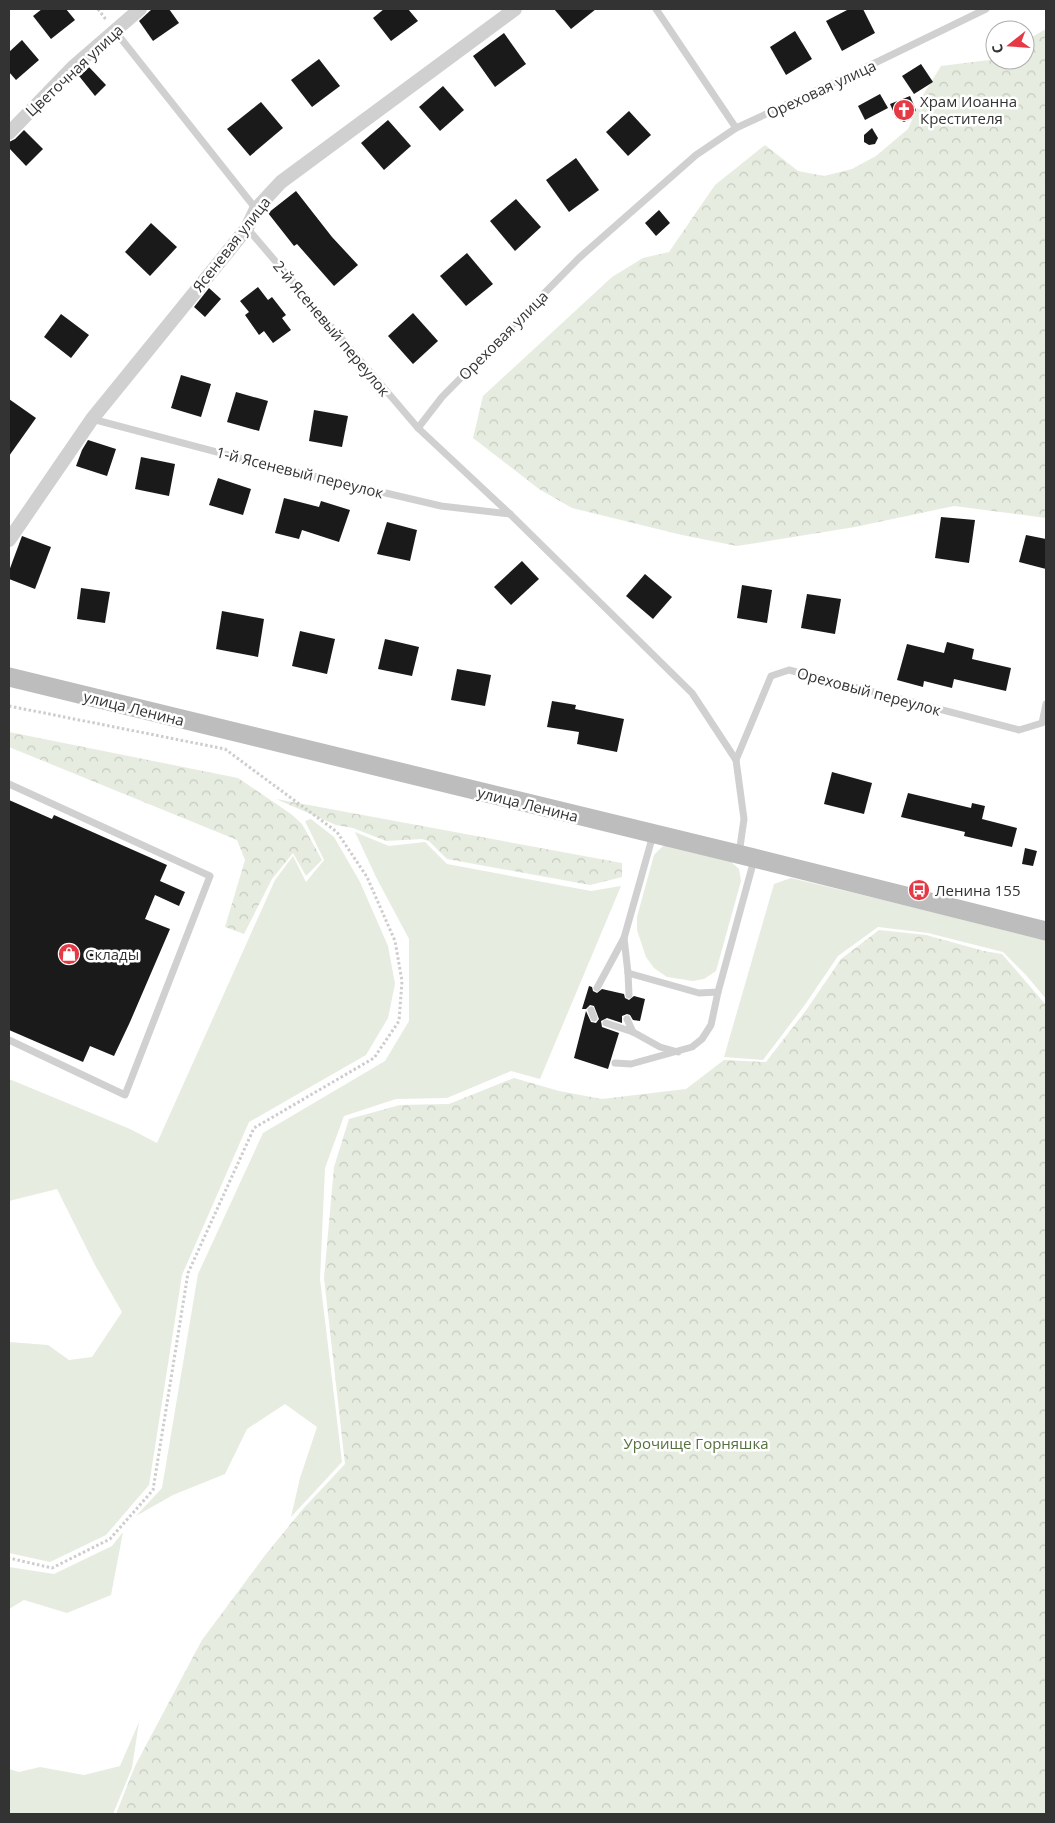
<svg xmlns="http://www.w3.org/2000/svg" width="1055" height="1823" viewBox="0 0 1055 1823" font-family="'Open Sans',sans-serif">
<style>
.green{fill:#e6ecdf}
.forest{fill:url(#forest-crowns)}
.building{fill:#1a1a1a}
.lines{fill:none;stroke-linecap:round;stroke-linejoin:round}
.path{stroke:#cdcdcd;stroke-width:3;stroke-dasharray:2.5 2.5;stroke-linecap:butt}
.service{stroke:#d0d0d0;stroke-width:7}
.minor{stroke:#d0d0d0;stroke-width:14}
.secondary{stroke:#bdbdbd;stroke-width:19}
.labels{text-anchor:middle;dominant-baseline:central;stroke-width:5;stroke-linejoin:round;paint-order:stroke}
.street-label{font-size:15px;fill:#333;stroke:#fff}
.poi-label{font-size:15px;fill:#333;stroke:#fff;text-anchor:start}
.park-label{font-size:15px;fill:#56703f;stroke:#fff}
</style>
<defs>
<pattern id="forest-crowns" width="20" height="18" patternUnits="userSpaceOnUse" patternTransform="scale(1.25)"><rect width="20" height="18" fill="#e6ecdf"/><path d="M2 6a3 3 0 1 1 6 0M12 15a3 3 0 1 1 6 0" fill="none" stroke="#c6cbc0"/></pattern>
</defs>
<rect width="100%" height="100%" fill="#fff"/>
<g class="green">
<polygon points="311,819 334,837 360,882 388,946 395,984 388,1018 366,1055 249,1122 182,1275 149,1485 106,1535 50,1562 9,1553 9,1342 48,1345 69,1360 92,1357 122,1312 95,1265 57,1189 9,1201 9,1079 130,1129 157,1143 275,880 293,856 306,882 324,860 305,821"/>
<polygon points="355,832 389,846 425,842 447,864 591,891 621,886 540,1079 511,1071 447,1098 396,1099 344,1116 325,1168 320,1279 342,1462 291,1517 300,1478 317,1427 285,1404 247,1429 225,1474 173,1495 136,1516 162,1488 198,1274 263,1133 385,1061 409,1021 409,939 376,877"/>
<polygon points="663,846 672,846 730,861 739,869 741,881 716,971 704,979 693,981 667,977 654,968 646,957 637,930 637,917 654,855"/>
<polygon points="791,878 1046,939 1046,999 1026,975 1003,952 928,933 878,927 838,956 804,1006 763,1060 724,1057 774,884"/>
<polygon points="123,1532 111,1595 67,1613 24,1600 9,1609 9,1567 54,1574 112,1546"/>
<polygon points="139,1722 132,1768 113,1814 9,1814 9,1769 19,1772 40,1767 84,1775 120,1766"/>
</g>
<g class="forest">
<polygon points="1046,29 1046,518 954,506 855,527 737,546 682,535 572,508 539,489 473,438 483,396 612,277 643,258 669,252 715,185 765,145 798,171 824,176 852,169 876,156 908,129 923,95 941,66 989,60 995,57 995,60 1025,60 1025,41"/>
<polygon points="9,732 238,778 291,814 302,824 322,860 306,876 293,853 272,879 244,934 225,927 245,860 237,840 9,747"/>
<polygon points="276,799 622,863 622,877 590,885 447,859 429,841 422,839 386,841 353,828 336,825"/>
<polygon points="879,930 926,935 984,951 1002,954 1046,1005 1046,1814 116,1814 135,1766 202,1640 266,1554 302,1510 345,1464 324,1278 334,1167 349,1119 400,1105 449,1104 514,1078 559,1091 602,1099 686,1089 724,1060 766,1062 807,1009 841,959"/>
</g>
<g class="building">
<polygon points="42,9 66,9 75,20 51,39 33,16"/>
<polygon points="152,9 169,9 179,23 153,41 139,21"/>
<polygon points="384,9 408,9 418,21 391,41 373,18"/>
<polygon points="554,9 596,9 571,29"/>
<polygon points="849,9 863,9 875,33 842,51 826,21"/>
<polygon points="795,31 812,59 786,75 770,47"/>
<polygon points="504,33 526,64 495,87 473,56"/>
<polygon points="22,40 39,60 16,80 9,72 9,52"/>
<polygon points="319,59 340,86 312,107 291,80"/>
<polygon points="921,64 933,82 914,94 902,76"/>
<polygon points="89,67 106,85 95,96 79,76"/>
<polygon points="443,86 464,110 440,131 419,107"/>
<polygon points="880,94 888,108 865,120 858,106"/>
<polygon points="910,96 916,110 912,118 904,122 896,118 890,104"/>
<polygon points="261,102 283,128 250,156 227,129"/>
<polygon points="629,111 651,135 628,156 606,132"/>
<polygon points="388,120 411,146 384,170 361,143"/>
<polygon points="872,128 878,138 875,144 869,145 864,142 864,135"/>
<polygon points="24,130 43,149 26,166 9,148 9,142 15,139"/>
<polygon points="576,158 599,190 569,212 546,180"/>
<polygon points="296,191 332,237 358,265 334,286 297,244 294,246 268,213"/>
<polygon points="516,199 541,227 515,251 490,221"/>
<polygon points="659,210 670,223 656,236 645,223"/>
<polygon points="151,223 177,247 150,276 125,252"/>
<polygon points="467,253 493,284 466,306 440,276"/>
<polygon points="258,287 268,300 272,297 286,315 282,318 291,330 273,343 264,331 259,335 245,315 249,312 240,301"/>
<polygon points="209,288 221,299 205,317 194,307"/>
<polygon points="413,313 438,341 413,364 388,336"/>
<polygon points="61,314 89,335 71,358 44,337"/>
<polygon points="181,375 211,384 201,417 171,408"/>
<polygon points="236,392 268,401 259,431 227,422"/>
<polygon points="9,399 36,418 9,456"/>
<polygon points="314,410 348,416 342,447 309,441"/>
<polygon points="88,440 116,449 107,476 76,466 82,450"/>
<polygon points="141,457 175,464 169,496 135,489"/>
<polygon points="218,478 251,489 243,515 209,505"/>
<polygon points="284,498 319,507 321,501 350,510 339,542 302,530 299,539 275,533"/>
<polygon points="941,517 975,520 969,563 935,558"/>
<polygon points="387,522 417,530 410,561 377,554"/>
<polygon points="1026,535 1046,539 1046,569 1019,562"/>
<polygon points="22,536 51,547 35,589 9,579 9,571"/>
<polygon points="522,561 539,579 511,605 494,587"/>
<polygon points="645,574 672,597 653,619 626,596"/>
<polygon points="742,585 772,590 767,623 737,618"/>
<polygon points="81,588 110,592 105,623 77,619"/>
<polygon points="807,594 841,599 835,634 801,628"/>
<polygon points="222,611 264,619 258,657 216,649"/>
<polygon points="300,631 335,639 327,674 292,666"/>
<polygon points="385,639 419,647 412,676 378,669"/>
<polygon points="947,642 974,649 972,659 1011,668 1006,691 954,679 952,688 924,681 923,687 897,680 907,644 944,653"/>
<polygon points="457,669 491,675 485,706 451,700"/>
<polygon points="552,701 576,705 575,709 624,719 617,752 577,744 579,732 547,727"/>
<polygon points="832,772 872,783 864,814 824,804"/>
<polygon points="908,793 971,808 972,803 985,806 982,819 1017,828 1012,847 964,836 965,832 901,817"/>
<polygon points="9,800 52,819 54,815 167,865 160,881 185,892 179,906 155,895 145,919 170,929 130,1022 114,1056 90,1046 83,1062 9,1030"/>
<polygon points="1025,848 1037,851 1033,866 1022,864"/>
<polygon points="589,986 592,987 593,991 597,993 602,989 624,994 625,998 629,1000 634,996 645,999 640,1021 633,1020 630,1015 627,1014 622,1016 622,1023 607,1018 601,1021 602,1027 619,1033 608,1069 574,1058 586,1011 591,1022 596,1023 599,1019 594,1006 590,1005 586,1009 582,1009"/>
</g>
<g class="lines">
<g class="path">
<polyline points="98,9 107,21"/>
<polyline points="9,706 225,749 337,832 367,877 395,941 402,981 399,1021 374,1058 254,1128 188,1273 153,1490 110,1539 52,1568 9,1558"/>
</g>
<g class="service">
<polyline points="656,9 736,128"/>
<polyline points="115,31 256,209"/>
<polyline points="247,228 418,428"/>
<polyline points="92,419 258,463 441,506 510,514"/>
<polyline points="736,760 692,693 510,514 418,428 442,397 579,258 696,155 736,128 846,77 986,9"/>
<polyline points="9,784 210,876 125,1095 9,1040"/>
<polyline points="653,835 624,938 628,973 699,993 718,992 754,860"/>
<polyline points="739,854 744,819 736,760 771,676 789,670 1019,730 1042,723 1046,704"/>
<polyline points="628,973 629,995"/>
<polyline points="597,988 624,938"/>
<polyline points="591,1010 594,1018"/>
<polyline points="627,1019 633,1032"/>
<polyline points="606,1023 633,1032 660,1047 678,1052"/>
<polyline points="615,1063 631,1064 692,1047 702,1039 711,1025 718,992"/>
</g>
<g class="minor">
<polyline points="9,133 73,67 140,9"/>
<polyline points="9,540 92,419 247,228 256,209 281,182 515,9"/>
</g>
<polyline class="secondary" points="9,677 754,858 1046,931"/>
</g>
<defs>
<g id="church-disc" transform="scale(1.125)"><circle r="9.5" fill="#e63946" stroke="#fff"/><path d="M-1.2-6h2.4v3.5h3.3v2.4h-3.3V6h-2.4V-.1h-3.3v-2.4h3.3Z" fill="#fff"/></g>
<g id="bus-disc" transform="scale(1.125)"><circle r="9.5" fill="#e63946" stroke="#fff"/><path d="M-5-6H5V4H4V6H2V4H-2V6H-4V4H-5ZM-3.5-4V0h7V-4ZM-3.5 1.2v1.5H-2V1.2ZM2 1.2v1.5H3.5V1.2Z" fill="#fff"/></g>
<g id="shop-disc" transform="scale(1.125)"><circle r="9.5" fill="#e63946" stroke="#fff"/><path d="M-5-2.5h2.3a2.7 3.5 0 0 1 5.4 0H5L5.5 6h-11ZM-1.5-2.5h3a1.5 2.3 0 0 0-3 0Z" fill="#fff"/></g>
</defs>
<g fill-rule="evenodd">
<use href="#church-disc" x="904" y="110"/>
<use href="#bus-disc" x="919" y="890"/>
<use href="#shop-disc" x="69" y="954"/>
</g>
<g class="labels">
<g class="street-label">
<text transform="translate(74 70) rotate(-43)">Цветочная улица</text>
<text transform="translate(821 89) rotate(-25)">Ореховая улица</text>
<text transform="translate(231 244) rotate(-52)">Ясеневая улица</text>
<text transform="translate(332 328) rotate(50)">2-й Ясеневый переулок</text>
<text transform="translate(503 335) rotate(-45)">Ореховая улица</text>
<text transform="translate(300 472) rotate(14)">1-й Ясеневый переулок</text>
<text transform="translate(869 691) rotate(15)">Ореховый переулок</text>
<text transform="translate(134 708) rotate(14)">улица Ленина</text>
<text transform="translate(528 804) rotate(14)">улица Ленина</text>
</g>
<g class="poi-label">
<text x="920" y="101">Храм Иоанна<tspan x="920" dy="17">Крестителя</tspan></text>
<text x="935" y="890">Ленина 155</text>
<text x="85" y="954">Склады</text>
</g>
<g class="park-label">
<text x="696" y="1443">Урочище Горняшка</text>
</g>
</g>
<rect width="1055" height="1823" fill="none" stroke="#333333" stroke-width="20"/>
<g transform="translate(1010 45) rotate(253)"><circle r="24" fill="#ffffff" stroke="#adadad"/>
<path d="M0-4L9 19L0 12L-9 19Z" fill="#e63946"/>
<text y="-8" font-size="14" font-weight="bold" text-anchor="middle" fill="#333333">С</text>
</g>
</svg>
